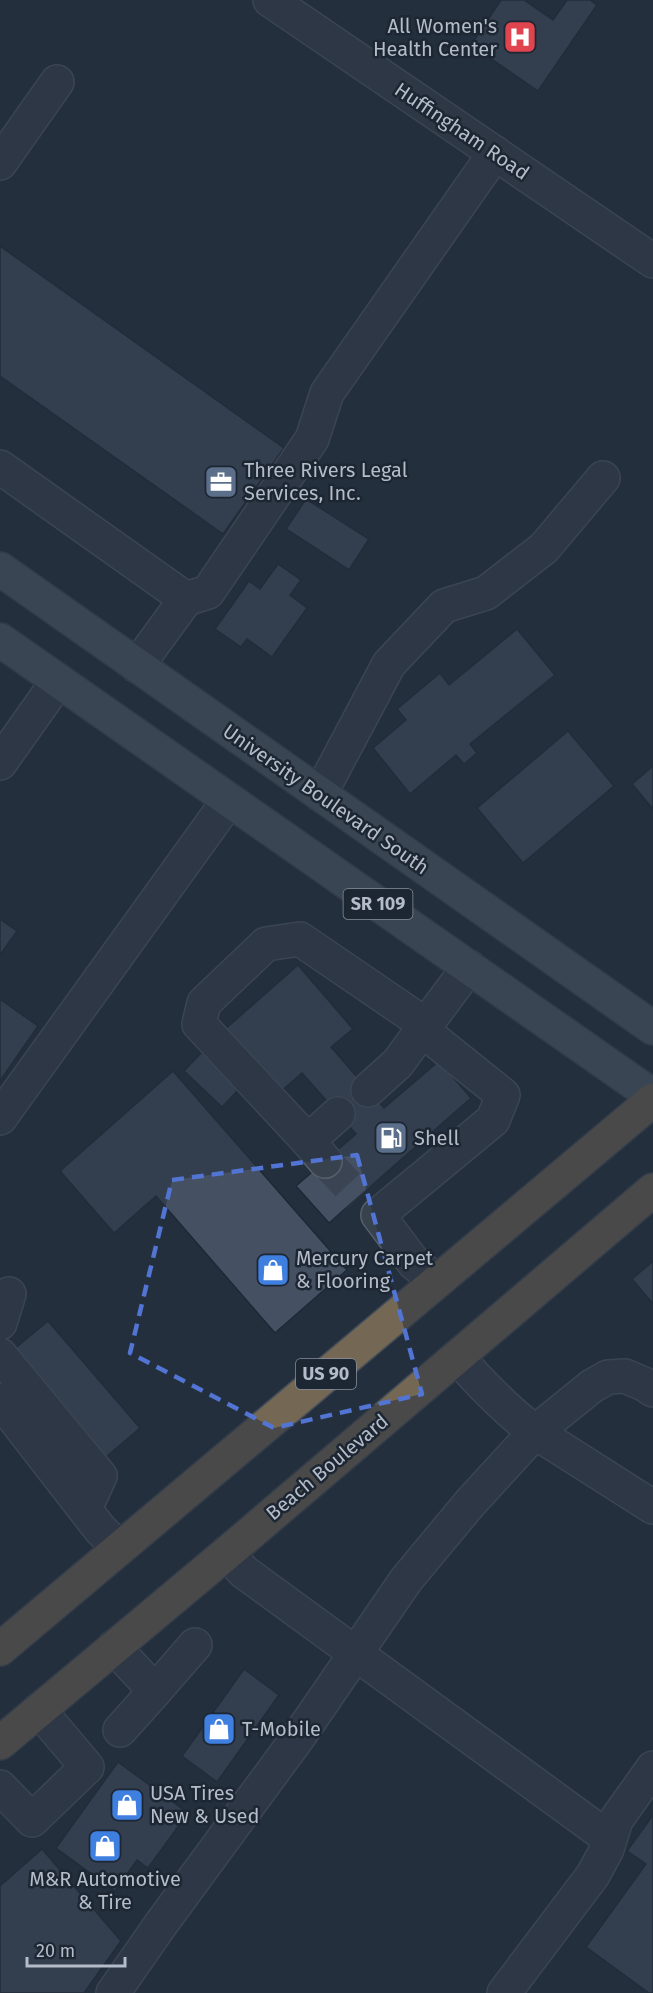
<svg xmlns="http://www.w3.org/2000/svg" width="653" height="1993" viewBox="0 0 653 1993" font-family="'Fira Sans',sans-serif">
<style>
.building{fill:#455162;stroke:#1f2835;stroke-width:1.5}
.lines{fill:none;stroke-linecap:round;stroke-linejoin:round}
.minor-tunnel{stroke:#3a4453;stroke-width:33;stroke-dasharray:33 16;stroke-linecap:butt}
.minor-casing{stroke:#565f6c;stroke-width:36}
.major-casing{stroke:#414a57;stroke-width:36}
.highway-casing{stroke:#434c59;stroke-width:36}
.minor{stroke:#38414e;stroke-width:33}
.major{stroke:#56606e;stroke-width:33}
.highway{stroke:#746855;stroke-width:33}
.marked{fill:none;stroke:#5274d3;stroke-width:4.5;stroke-dasharray:12 8;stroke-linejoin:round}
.labels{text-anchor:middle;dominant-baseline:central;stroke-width:5;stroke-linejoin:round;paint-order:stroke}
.shield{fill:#1d2633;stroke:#878f9c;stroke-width:1.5}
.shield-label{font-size:18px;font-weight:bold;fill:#b4bcc9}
.poi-label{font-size:20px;fill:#b4bcc9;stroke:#1d2633;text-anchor:start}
.street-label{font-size:20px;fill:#b4bcc9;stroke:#1d2633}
</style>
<rect width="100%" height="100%" fill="#242f3e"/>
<g class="building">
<polygon points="501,0 524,0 553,20 567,0 590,0 597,5 538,91 471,45"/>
<polygon points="0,246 284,448 223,534 0,376"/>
<polygon points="306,499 369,539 349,570 286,529"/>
<polygon points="278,564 301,580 290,595 307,608 272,657 247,639 241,647 215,629 249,581 260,589"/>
<polygon points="517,629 555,675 470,744 477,753 464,764 456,755 410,794 373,748 406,720 397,709 440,673 449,685"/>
<polygon points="568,731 614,786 523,863 477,808"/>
<polygon points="653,766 653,809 632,784"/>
<polygon points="0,919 17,931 0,955"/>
<polygon points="298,965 353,1029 331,1047 384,1108 439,1061 471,1098 329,1223 296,1186 356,1134 302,1073 278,1094 223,1031"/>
<polygon points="0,999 38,1026 0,1081"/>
<polygon points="206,1048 244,1084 222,1107 184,1071"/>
<polygon points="173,1071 347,1270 275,1333 156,1196 114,1233 60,1171"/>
<polygon points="653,1261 653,1304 632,1279"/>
<polygon points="48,1321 140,1428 99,1463 7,1355"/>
<polygon points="244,1669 279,1695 217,1782 182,1756"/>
<polygon points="118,1762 188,1813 148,1868 137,1860 115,1891 56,1848"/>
<polygon points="653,1815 653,1993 649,1993 586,1947 646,1864 627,1851"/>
<polygon points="42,1849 121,1941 84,1993 0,1993 0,1886"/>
</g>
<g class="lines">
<polyline class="minor-tunnel" points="325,1161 359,1197"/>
<g class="minor-casing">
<g id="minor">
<polyline points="270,0 653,261"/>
<polyline points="0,163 57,82"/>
<polyline points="0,467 186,599"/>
<polyline points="137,666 186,599 208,592 312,439 327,393 495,153"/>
<polyline points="0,763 58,681"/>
<polyline points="320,794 389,664 444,606 486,593 544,548 603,478"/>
<polyline points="368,1090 398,1063 422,1030"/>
<polyline points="0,1118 229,800"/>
<polyline points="308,1141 199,1024 204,1003 266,944 300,939 426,1025"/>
<polyline points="325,1161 308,1141 338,1114"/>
<polyline points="437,1281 414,1263 378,1215 493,1120 503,1095 422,1030 469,967"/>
<polyline points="0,1323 9,1294"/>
<polyline points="0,1355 100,1476 85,1509"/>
<path d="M457,1357C481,1384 506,1410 535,1432L653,1507"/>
<polyline points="0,1400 100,1529 119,1548"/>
<polyline points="227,1553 244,1572 610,1839"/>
<polyline points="114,1647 155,1691 195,1645"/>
<polyline points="120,1730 155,1691"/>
<polyline points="0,1787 32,1820 87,1767 39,1710"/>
<polyline points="113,1993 161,1924 299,1736 406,1580 470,1503 535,1432 592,1386 608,1377 625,1376 646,1385 653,1390"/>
<polyline points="504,1993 593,1875 607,1849 616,1820 653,1768"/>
</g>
</g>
<g class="major-casing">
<g id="major">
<polyline points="0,569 653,1028"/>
<polyline points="0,640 653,1096"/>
</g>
</g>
<g class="highway-casing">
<g id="highway">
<polyline points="0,1649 653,1100"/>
<polyline points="0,1743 227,1553 653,1190"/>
</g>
</g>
<use href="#minor" class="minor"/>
<use href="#major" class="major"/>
<use href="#highway" class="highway"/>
</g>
<path d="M0 0H653V1993H0ZM357,1155L422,1394L274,1428L130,1353L172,1180Z" fill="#242f3e" fill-opacity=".55" fill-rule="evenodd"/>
<path class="marked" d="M357,1155L422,1394L274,1428L130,1353L172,1180Z"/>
<defs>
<g id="hospital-square" transform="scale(1.725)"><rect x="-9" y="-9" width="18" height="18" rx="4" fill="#e0444e" stroke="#1d2633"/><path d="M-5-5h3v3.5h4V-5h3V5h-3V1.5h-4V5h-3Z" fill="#fff"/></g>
<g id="office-square" transform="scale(1.725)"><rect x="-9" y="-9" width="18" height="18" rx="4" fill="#5c6f8a" stroke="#1d2633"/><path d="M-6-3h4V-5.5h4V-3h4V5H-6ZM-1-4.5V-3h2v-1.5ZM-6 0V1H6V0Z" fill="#fff"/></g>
<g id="fuel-square" transform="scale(1.725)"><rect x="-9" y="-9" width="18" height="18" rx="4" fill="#5c6f8a" stroke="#1d2633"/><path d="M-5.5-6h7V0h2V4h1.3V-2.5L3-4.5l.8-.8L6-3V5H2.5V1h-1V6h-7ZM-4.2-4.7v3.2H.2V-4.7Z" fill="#fff"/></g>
<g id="shop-square" transform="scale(1.725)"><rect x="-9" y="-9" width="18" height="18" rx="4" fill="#3f7fe0" stroke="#1d2633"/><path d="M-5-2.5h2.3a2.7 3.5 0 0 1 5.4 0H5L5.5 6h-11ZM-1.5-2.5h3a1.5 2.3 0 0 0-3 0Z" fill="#fff"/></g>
</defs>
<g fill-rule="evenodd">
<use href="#hospital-square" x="520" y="37"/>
<use href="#office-square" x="221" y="482"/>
<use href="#fuel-square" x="391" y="1138"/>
<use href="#shop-square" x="273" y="1270"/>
<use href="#shop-square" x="219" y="1729"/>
<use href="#shop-square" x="127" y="1805"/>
<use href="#shop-square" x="105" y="1846"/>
</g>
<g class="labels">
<g class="shield">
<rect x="343.5" y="889" width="69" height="30" rx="4.5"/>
<rect x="296" y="1359" width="60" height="30" rx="4.5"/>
</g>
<g class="shield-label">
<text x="378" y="904">SR 109</text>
<text x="326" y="1374">US 90</text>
</g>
<g class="poi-label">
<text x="497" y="26" text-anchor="end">All Women's<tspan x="497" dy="23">Health Center</tspan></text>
<text x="244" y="470">Three Rivers Legal<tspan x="244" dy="23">Services, Inc.</tspan></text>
<text x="414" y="1138">Shell</text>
<text x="296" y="1258">Mercury Carpet<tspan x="296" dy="23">&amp; Flooring</tspan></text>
<text x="242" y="1729">T-Mobile</text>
<text x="150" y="1793">USA Tires<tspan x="150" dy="23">New &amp; Used</tspan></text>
<text x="105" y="1879" text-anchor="middle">M&amp;R Automotive<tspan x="105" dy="23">&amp; Tire</tspan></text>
</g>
<g class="street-label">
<text transform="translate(462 131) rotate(34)">Huffingham Road</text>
<text transform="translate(326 799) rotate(35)">University Boulevard South</text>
<text transform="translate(327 1467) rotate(-40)">Beach Boulevard</text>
</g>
</g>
<path d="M27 1957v9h98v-9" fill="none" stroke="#b4bcc9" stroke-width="3"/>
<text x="36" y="1957" font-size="18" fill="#b4bcc9" stroke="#1d2633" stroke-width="4.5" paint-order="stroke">20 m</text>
</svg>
